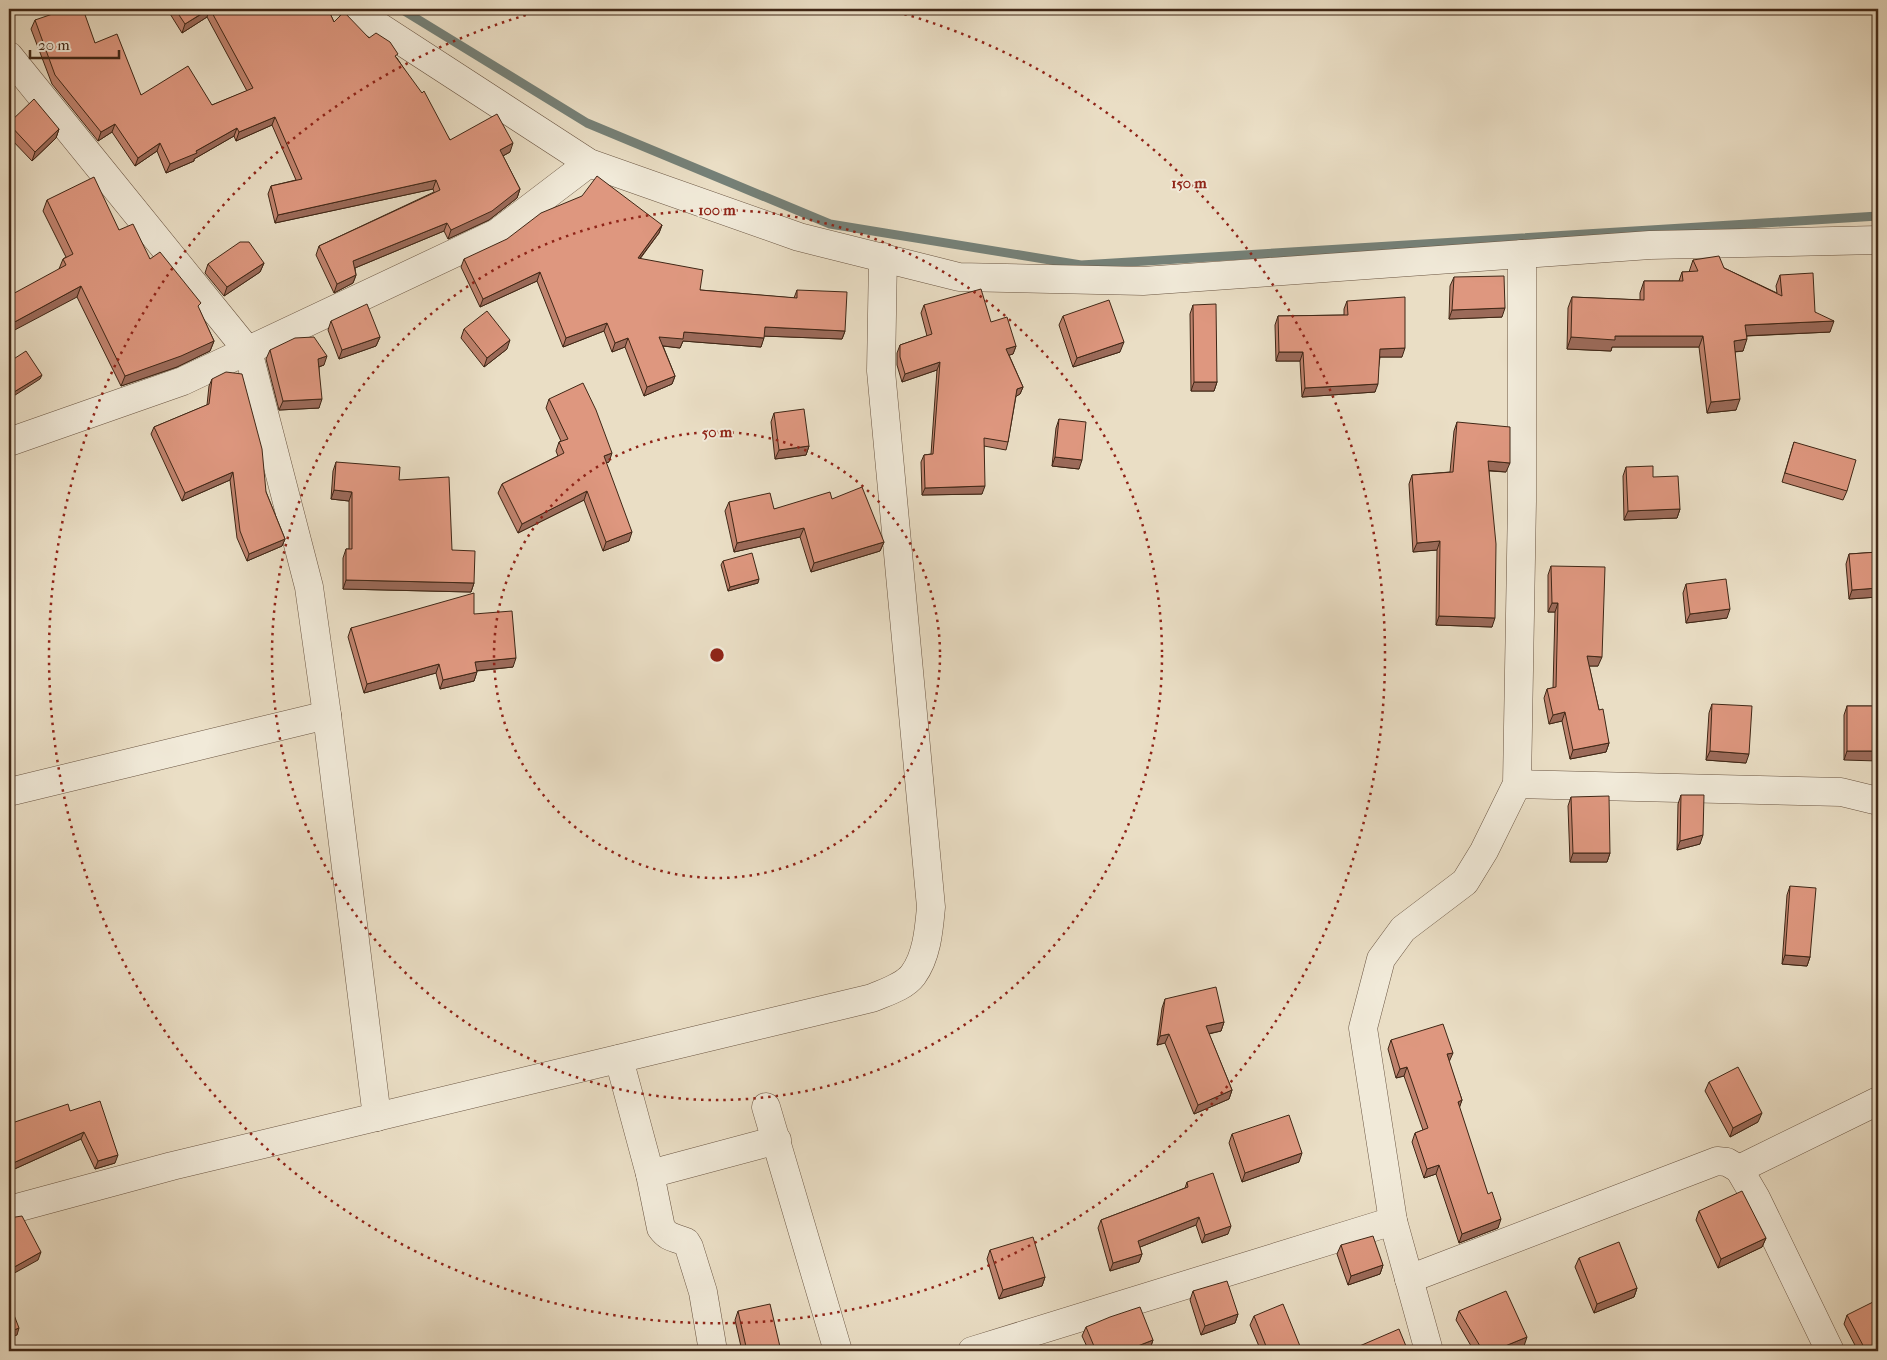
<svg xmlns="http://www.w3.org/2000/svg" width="1887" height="1360" viewBox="0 0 1887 1360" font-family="'IM FELL French Canon',serif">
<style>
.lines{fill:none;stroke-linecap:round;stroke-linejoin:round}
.stream{stroke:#758077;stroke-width:9}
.street-casing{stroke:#6a5542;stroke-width:29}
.street{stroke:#f1ead9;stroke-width:28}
.wall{fill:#bf826d;stroke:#402716}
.shaded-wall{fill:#9b6a59;stroke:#402716}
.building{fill:#de977f;stroke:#402716}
.ring{fill:none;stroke:#8f2418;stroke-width:2.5;stroke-dasharray:2.5 5}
.centre{fill:#8f2418;stroke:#f1ead9;stroke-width:2.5}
.ring-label{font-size:15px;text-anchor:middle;font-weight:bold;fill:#8f2418;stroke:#f1ead9;stroke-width:4;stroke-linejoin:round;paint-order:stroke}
</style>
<rect width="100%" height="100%" fill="#eadec5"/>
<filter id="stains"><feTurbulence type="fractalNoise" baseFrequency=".004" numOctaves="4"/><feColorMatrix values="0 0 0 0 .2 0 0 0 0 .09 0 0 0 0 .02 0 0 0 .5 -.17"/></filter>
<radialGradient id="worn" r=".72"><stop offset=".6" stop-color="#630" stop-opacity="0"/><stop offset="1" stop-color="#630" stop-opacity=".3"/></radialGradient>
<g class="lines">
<polyline class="stream" points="401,9 587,123 830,224 1081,265 1878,216"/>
<g class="street-casing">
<g id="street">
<polyline points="352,9 589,163 799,237 959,277 1143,281 1650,245 1878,240"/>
<polyline points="9,56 248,351 309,587 327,715 377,1117"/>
<polyline points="9,442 183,381 497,233 589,163"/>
<polyline points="1517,784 1841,792 1878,801"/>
<polyline points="9,792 327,715"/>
<path d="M619,1059L650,1174L661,1228C669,1239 675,1237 686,1242L689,1247L703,1292L713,1351"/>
<polyline points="766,1107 838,1351"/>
<polyline points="1739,1169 1878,1101"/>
<polyline points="650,1174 777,1140"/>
<path d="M9,1210L172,1166L872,998C886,992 904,987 913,975C927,956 929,929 931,907L881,371L883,257"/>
<polyline points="1409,1279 1717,1161 1727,1162 1739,1169 1756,1198 1830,1351"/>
<polyline points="972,1351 1393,1221"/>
<polyline points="1429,1351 1393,1221 1363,1028 1381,959 1403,929 1465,882 1484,851 1517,784 1522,501 1522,254"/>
</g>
</g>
<use href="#street" class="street"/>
</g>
<g class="wall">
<polygon points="167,9 328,9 334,22 369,38 397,58 450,140 510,152 503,156 520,189 517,198 489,220 448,239 444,231 355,268 356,275 353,283 334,293 316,255 319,246 434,192 433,189 275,223 268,194 271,186 296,180 272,125 236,141 234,136 194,159 194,161 166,173 157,151 135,166 112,132 98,141 52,84 31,29 35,20 95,43 141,95 212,105 247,91 207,17 182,33"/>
<polygon points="9,123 59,129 56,138 32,161 9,137"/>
<polygon points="47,200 119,230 150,259 199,309 214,341 210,351 177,367 121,386 77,297 59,269 63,259 66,257 43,211"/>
<polygon points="662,225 659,233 640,259 700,290 794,298 797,290 845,331 842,339 764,336 761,347 683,341 680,348 663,346 675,376 672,384 644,396 625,347 612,352 604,331 563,347 537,281 480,307 461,267 464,259"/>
<polygon points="1693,260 1724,268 1777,293 1776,286 1780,275 1815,312 1830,332 1747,336 1743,351 1735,352 1736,410 1707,413 1699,347 1612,347 1611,351 1567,349 1568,308 1572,297 1640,300 1640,293 1644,281 1679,281 1682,272 1689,272"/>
<polygon points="264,263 260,272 224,296 205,273 208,264"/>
<polygon points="1454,277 1502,317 1449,319 1450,286"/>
<polygon points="1347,301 1402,357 1380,357 1375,392 1302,397 1300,361 1276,361 1275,325 1278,316 1344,315 1344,309"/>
<polygon points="924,305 991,322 1016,346 1013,354 1009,355 1023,387 1020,394 1016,396 1008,442 1006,450 984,446 982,494 922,495 921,462 924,455 931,454 937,370 902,382 897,365 897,353 900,345 927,336 921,313"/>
<polygon points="1193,305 1217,382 1214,391 1191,391 1190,314"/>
<polygon points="1063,316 1120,352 1073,367 1059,325"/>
<polygon points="331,321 380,337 376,346 339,359 328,330"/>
<polygon points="464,329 507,349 484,367 461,338"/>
<polygon points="270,350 324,365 319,367 319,408 279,410 266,359"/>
<polygon points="212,379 266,492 285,539 282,546 247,561 237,538 230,480 182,501 151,434 154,427 207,405 209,386"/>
<polygon points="549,399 609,462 606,463 629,541 603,551 584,500 518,533 498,493 502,484 558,456 556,451 559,442 561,441 546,408"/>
<polygon points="774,413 809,446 806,455 775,459 771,422"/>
<polygon points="1059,419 1079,469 1052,466 1056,428"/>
<polygon points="1457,422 1506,472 1489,471 1492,627 1436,625 1437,550 1413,552 1409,484 1412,475 1450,472 1454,431"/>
<polygon points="1794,442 1847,491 1843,500 1782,482"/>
<polygon points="336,462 399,480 452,550 474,583 471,592 343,589 343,558 346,549 349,549 349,501 331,499 333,471"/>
<polygon points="1626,467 1680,509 1677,518 1624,520 1623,476"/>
<polygon points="832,499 884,542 880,551 811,572 800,537 734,552 725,511 729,502 774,509"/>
<polygon points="1878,552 1878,597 1849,599 1846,564 1849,554"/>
<polygon points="723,561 758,583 728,591 721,565"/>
<polygon points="1551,566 1598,666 1589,666 1599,710 1609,743 1606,752 1570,759 1562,721 1549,724 1544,698 1547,689 1553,688 1555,612 1548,612 1548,575"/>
<polygon points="1686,584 1727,618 1686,623 1683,593"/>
<polygon points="474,614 513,667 477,671 474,681 440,689 436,673 364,693 348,637 351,628"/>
<polygon points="1712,704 1746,763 1706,760 1709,713"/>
<polygon points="1847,706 1878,706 1844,760 1844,715"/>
<polygon points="1681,795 1700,844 1677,850 1678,804"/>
<polygon points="1571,797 1610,853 1607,862 1570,862 1568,806"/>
<polygon points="1790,886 1810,957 1807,966 1782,964 1787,895"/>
<polygon points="1165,999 1224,1022 1221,1031 1209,1034 1232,1090 1229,1099 1194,1114 1165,1043 1157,1045 1162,1008"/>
<polygon points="1391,1040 1449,1062 1462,1100 1459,1107 1498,1228 1459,1243 1436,1174 1424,1178 1412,1142 1415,1133 1423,1130 1404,1076 1396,1078 1388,1049"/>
<polygon points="1709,1082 1758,1122 1730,1137 1705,1091"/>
<polygon points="70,1111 115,1163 95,1169 81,1139 10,1171 9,1168 9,1124"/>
<polygon points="1232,1134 1299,1162 1242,1182 1229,1143"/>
<polygon points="1187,1182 1228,1234 1202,1243 1196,1225 1140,1247 1142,1254 1139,1262 1110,1271 1098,1228 1101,1220 1185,1188"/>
<polygon points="1699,1211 1766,1238 1762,1247 1718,1268 1696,1220"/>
<polygon points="1341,1245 1383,1265 1380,1274 1348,1285 1337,1254"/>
<polygon points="990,1250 1045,1277 1042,1286 999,1299 987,1259"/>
<polygon points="1579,1258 1637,1288 1634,1297 1594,1313 1575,1267"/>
<polygon points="1193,1291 1238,1314 1235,1323 1201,1335 1190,1300"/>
<polygon points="738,1311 781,1351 742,1351 735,1320"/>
<polygon points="1459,1311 1524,1346 1512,1351 1474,1351 1456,1320"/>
<polygon points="1847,1315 1878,1351 1858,1351 1844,1324"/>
<polygon points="1254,1316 1302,1351 1261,1351 1250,1325"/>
<polygon points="1086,1327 1153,1340 1150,1349 1144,1351 1089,1351 1082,1336"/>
</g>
<g class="shaded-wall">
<polygon points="210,9 207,17 182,33 185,24"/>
<polygon points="275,117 272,125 236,141 239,132"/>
<polygon points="115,124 112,132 98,141 101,132"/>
<polygon points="237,128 234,136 194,159 194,161 166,173 170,164 196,151"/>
<polygon points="59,129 56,138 32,161 35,152"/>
<polygon points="160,143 157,151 135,166 138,158"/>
<polygon points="513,143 510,152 497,159 500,150"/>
<polygon points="436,180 433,189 275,223 278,215"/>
<polygon points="520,189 517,198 489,220 448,239 451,230"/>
<polygon points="447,223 444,231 350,270 353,261"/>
<polygon points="662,225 659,233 634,266 638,258"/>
<polygon points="264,263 260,272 224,296 227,287"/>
<polygon points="540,272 537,281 480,307 483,299"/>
<polygon points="356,275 353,283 334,293 337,284"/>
<polygon points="81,286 77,297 9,333 9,325"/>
<polygon points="1505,308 1502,317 1449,319 1452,310"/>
<polygon points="1834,321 1830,332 1741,336 1745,325"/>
<polygon points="607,323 604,331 563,347 566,338"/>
<polygon points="765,327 845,331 842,339 762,336"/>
<polygon points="684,332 764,338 761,347 683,341 680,348 656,345 659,337"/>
<polygon points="1615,336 1703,336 1699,347 1612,347 1611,351 1567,349 1571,337"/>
<polygon points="380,337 376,346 339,359 342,350"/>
<polygon points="628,338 625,347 612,352 615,343"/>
<polygon points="1747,339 1743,351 1730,352 1734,341"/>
<polygon points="510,340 507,349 484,367 487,358"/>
<polygon points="214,341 210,351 177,367 121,386 125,376"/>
<polygon points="1124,342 1120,352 1073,367 1077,358"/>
<polygon points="1016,346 1013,354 1003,357 1006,349"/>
<polygon points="1405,348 1402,357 1377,357 1380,349"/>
<polygon points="1279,352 1303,352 1300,361 1276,361"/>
<polygon points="327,356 324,365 315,368 318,359"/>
<polygon points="940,362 937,370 902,382 905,374"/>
<polygon points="42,375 40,379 9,399 9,395"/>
<polygon points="675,376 672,384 644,396 647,387"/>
<polygon points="1194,382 1217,382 1214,391 1191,391"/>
<polygon points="1378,384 1375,392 1302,397 1305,388"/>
<polygon points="1023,387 1020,394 1015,397 1017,389"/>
<polygon points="322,399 319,408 279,410 283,401"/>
<polygon points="1740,399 1736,410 1707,413 1711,402"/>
<polygon points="809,446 806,455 775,459 779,450"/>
<polygon points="612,453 609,462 600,465 604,456"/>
<polygon points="1055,457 1082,460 1079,469 1052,466"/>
<polygon points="1488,461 1510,463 1506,472 1485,470"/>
<polygon points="233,472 230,480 182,501 185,493"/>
<polygon points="985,486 982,494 922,495 925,488"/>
<polygon points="334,490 352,492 349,501 331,499"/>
<polygon points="587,491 584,500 518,533 522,524"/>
<polygon points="1680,509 1677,518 1624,520 1628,511"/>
<polygon points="804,528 800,537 734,552 737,543"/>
<polygon points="632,532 629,541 603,551 606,542"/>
<polygon points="285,539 282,546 247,561 249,554"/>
<polygon points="1440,541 1437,550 1413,552 1417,543"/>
<polygon points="884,542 880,551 811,572 814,563"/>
<polygon points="759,579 758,583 728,591 730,587"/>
<polygon points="346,580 474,583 471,592 343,589"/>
<polygon points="1878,588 1878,597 1849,599 1852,590"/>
<polygon points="1552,603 1558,603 1555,612 1548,612"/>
<polygon points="1730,609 1727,618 1686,623 1690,614"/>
<polygon points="1439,616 1495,618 1492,627 1436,625"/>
<polygon points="1587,656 1602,657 1598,666 1584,666"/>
<polygon points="516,658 513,667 472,671 475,662"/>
<polygon points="439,664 436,673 364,693 367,684"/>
<polygon points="477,672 474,681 440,689 443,680"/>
<polygon points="1565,712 1562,721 1549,724 1553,715"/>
<polygon points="1609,743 1606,752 1570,759 1573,750"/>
<polygon points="1710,751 1749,754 1746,763 1706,760"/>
<polygon points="1847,751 1878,751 1878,761 1844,760"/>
<polygon points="1703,835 1700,844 1677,850 1680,841"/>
<polygon points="1573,853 1610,853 1607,862 1570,862"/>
<polygon points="1785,955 1810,957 1807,966 1782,964"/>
<polygon points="1224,1022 1221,1031 1202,1035 1206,1026"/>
<polygon points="1169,1034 1165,1043 1157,1045 1160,1036"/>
<polygon points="1453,1053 1449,1062 1447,1054"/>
<polygon points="1407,1067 1404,1076 1396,1078 1400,1069"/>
<polygon points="1232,1090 1229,1099 1194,1114 1198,1105"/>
<polygon points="1462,1100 1459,1109 1458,1102"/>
<polygon points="1762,1113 1758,1122 1730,1137 1733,1128"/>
<polygon points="84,1132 81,1139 10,1171 13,1163"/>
<polygon points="1302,1153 1299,1162 1242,1182 1245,1173"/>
<polygon points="118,1155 115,1163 95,1169 98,1161"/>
<polygon points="1439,1165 1436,1174 1424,1178 1427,1169"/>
<polygon points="1199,1217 1196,1225 1135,1249 1138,1241"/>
<polygon points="1501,1219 1498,1228 1459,1243 1462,1234"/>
<polygon points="1231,1226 1228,1234 1202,1243 1205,1235"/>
<polygon points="1766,1238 1762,1247 1718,1268 1721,1259"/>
<polygon points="41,1252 38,1260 9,1276 9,1270"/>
<polygon points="1142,1254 1139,1262 1110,1271 1113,1263"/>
<polygon points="1383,1265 1380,1274 1348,1285 1351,1276"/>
<polygon points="1045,1277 1042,1286 999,1299 1003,1290"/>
<polygon points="1637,1288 1634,1297 1594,1313 1597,1304"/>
<polygon points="1238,1314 1235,1323 1201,1335 1205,1326"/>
<polygon points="19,1328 17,1335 9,1338 9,1332"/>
<polygon points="1527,1337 1524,1346 1512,1351 1493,1351"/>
<polygon points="1153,1340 1150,1349 1144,1351 1125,1351"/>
</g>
<g class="building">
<polygon points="67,9 83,9 95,43 117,34 141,95 188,66 212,105 253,88 210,9 328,9 334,22 344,12 369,38 376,33 390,42 398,54 395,56 422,93 424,91 450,140 497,114 513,143 500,150 520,189 492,211 451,230 447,223 353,261 356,275 337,284 319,246 440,190 436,180 278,215 271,186 302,179 275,117 239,132 237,128 196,151 197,153 170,164 160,143 138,158 115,124 101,132 55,75 35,20"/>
<polygon points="175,9 209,9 185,24"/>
<polygon points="34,99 59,129 35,152 9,124 9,123"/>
<polygon points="597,176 662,225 638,258 703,270 700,290 797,298 797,290 847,292 845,331 765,327 764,338 684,332 683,339 659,337 675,376 647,387 628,338 615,343 607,323 566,338 540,272 483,299 464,259 507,239 541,213 582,196"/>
<polygon points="94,177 119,230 133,224 150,259 160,252 201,303 198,306 214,341 181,356 125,376 81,286 9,325 9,296 66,265 63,259 73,254 47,200"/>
<polygon points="240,242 249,242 264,263 227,287 208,264"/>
<polygon points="1719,256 1724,268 1782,296 1780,275 1813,273 1815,312 1834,321 1745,325 1747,339 1734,341 1740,399 1711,402 1703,336 1615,336 1615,340 1571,337 1572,297 1644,300 1644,281 1683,281 1682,272 1698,271 1693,260"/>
<polygon points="1504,276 1505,308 1452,310 1454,277"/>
<polygon points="981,289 991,322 1007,317 1016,346 1006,349 1023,387 1017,389 1008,442 984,438 985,486 925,488 924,455 933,454 940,362 905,374 900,357 900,345 932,334 924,305"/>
<polygon points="1405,297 1405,348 1380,349 1378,384 1305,388 1303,352 1279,352 1278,316 1348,315 1347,301"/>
<polygon points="1109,300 1124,342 1077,358 1063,316"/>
<polygon points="367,304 380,337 342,350 331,321"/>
<polygon points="1216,304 1217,382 1194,382 1193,305"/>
<polygon points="487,311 510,340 487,358 464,329"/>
<polygon points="314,337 327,356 318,359 322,399 283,401 270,350 295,338"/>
<polygon points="26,351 42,375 9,395 9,362"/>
<polygon points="226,372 242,374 262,449 266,492 285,539 249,554 240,531 233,472 185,493 154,427 209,404 212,379"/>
<polygon points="583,383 596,410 612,453 604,456 632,532 606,542 587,491 522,524 502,484 564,453 559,442 568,439 549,399"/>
<polygon points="804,409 809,446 779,450 774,413"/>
<polygon points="1059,419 1086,422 1082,460 1055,457"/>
<polygon points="1457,422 1510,427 1510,463 1488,461 1496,544 1495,618 1439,616 1440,541 1417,543 1412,475 1453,472"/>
<polygon points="1794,442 1856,460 1847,491 1785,473"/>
<polygon points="336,462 400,467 399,480 449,477 452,550 475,551 474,583 346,580 346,549 352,549 352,492 334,490"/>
<polygon points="1653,466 1653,477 1678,476 1680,509 1628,511 1626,467"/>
<polygon points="862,487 884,542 814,563 804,528 737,543 729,502 770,493 774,509 830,492 832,499"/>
<polygon points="1878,552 1878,588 1852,590 1849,554"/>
<polygon points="752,553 759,579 730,587 723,561"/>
<polygon points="1551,566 1605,567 1602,657 1587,656 1599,710 1603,709 1609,743 1573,750 1565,712 1553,715 1547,689 1556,687 1558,603 1552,603"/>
<polygon points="1726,579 1730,609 1690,614 1686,584"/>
<polygon points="474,593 474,614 512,611 516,658 475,662 477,672 443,680 439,664 367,684 351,628"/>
<polygon points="1712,704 1752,706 1749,754 1710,751"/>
<rect x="1847" y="706" width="31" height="45"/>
<polygon points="1681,795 1704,795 1703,835 1680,841"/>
<polygon points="1609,796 1610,853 1573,853 1571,797"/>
<polygon points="1790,886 1816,888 1810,957 1785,955"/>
<polygon points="1216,987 1224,1022 1206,1026 1232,1090 1198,1105 1169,1034 1160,1036 1165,999"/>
<polygon points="1443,1024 1453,1053 1447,1054 1462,1100 1458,1102 1488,1194 1492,1192 1501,1219 1462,1234 1439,1165 1427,1169 1415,1133 1428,1128 1407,1067 1400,1069 1391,1040"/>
<polygon points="1738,1067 1762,1113 1733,1128 1709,1082"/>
<polygon points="100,1101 118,1155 98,1161 84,1132 13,1163 9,1153 9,1124 68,1104 70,1111"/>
<polygon points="1289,1115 1302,1153 1245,1173 1232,1134"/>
<polygon points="1213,1173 1231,1226 1205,1235 1199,1217 1138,1241 1142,1254 1113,1263 1101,1220 1188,1187 1187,1182"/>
<polygon points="1742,1191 1766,1238 1721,1259 1699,1211"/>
<polygon points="22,1216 41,1252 9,1270 9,1218"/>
<polygon points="1373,1236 1383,1265 1351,1276 1341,1245"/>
<polygon points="1033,1237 1045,1277 1003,1290 990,1250"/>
<polygon points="1619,1242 1637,1288 1597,1304 1579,1258"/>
<polygon points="1227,1281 1238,1314 1205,1326 1193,1291"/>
<polygon points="1506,1291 1527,1337 1493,1351 1483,1351 1459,1311"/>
<polygon points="1875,1301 1878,1307 1878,1351 1866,1351 1847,1315"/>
<polygon points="9,1302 19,1328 9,1332"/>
<polygon points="770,1304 781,1351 747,1351 738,1311"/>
<polygon points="1283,1304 1302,1351 1268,1351 1254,1316"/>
<polygon points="1140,1307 1153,1340 1125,1351 1096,1351 1086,1327 1110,1317"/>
<polygon points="1399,1329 1408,1351 1348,1351"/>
</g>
<g class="ring">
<circle cx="717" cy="655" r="223"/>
<circle cx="717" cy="655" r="445"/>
<path d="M890 10A668 668 0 1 1 544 10"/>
</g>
<circle cx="717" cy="655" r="8" class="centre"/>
<g class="ring-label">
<text x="1189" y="188">150 m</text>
<text x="717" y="215">100 m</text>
<text x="717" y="437">50 m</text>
</g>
<rect width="1887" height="1360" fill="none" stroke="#eadec5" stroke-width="30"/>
<rect x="10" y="10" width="1867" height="1340" fill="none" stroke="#402716" stroke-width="2.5"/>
<rect x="15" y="15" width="1857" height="1330" fill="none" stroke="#402716"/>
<path d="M30 50v8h89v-8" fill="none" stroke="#402716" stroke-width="2.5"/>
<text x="38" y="50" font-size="15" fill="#402716" stroke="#f1ead9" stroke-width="4" paint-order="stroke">20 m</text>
<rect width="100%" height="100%" filter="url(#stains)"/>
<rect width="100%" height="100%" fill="url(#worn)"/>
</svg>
